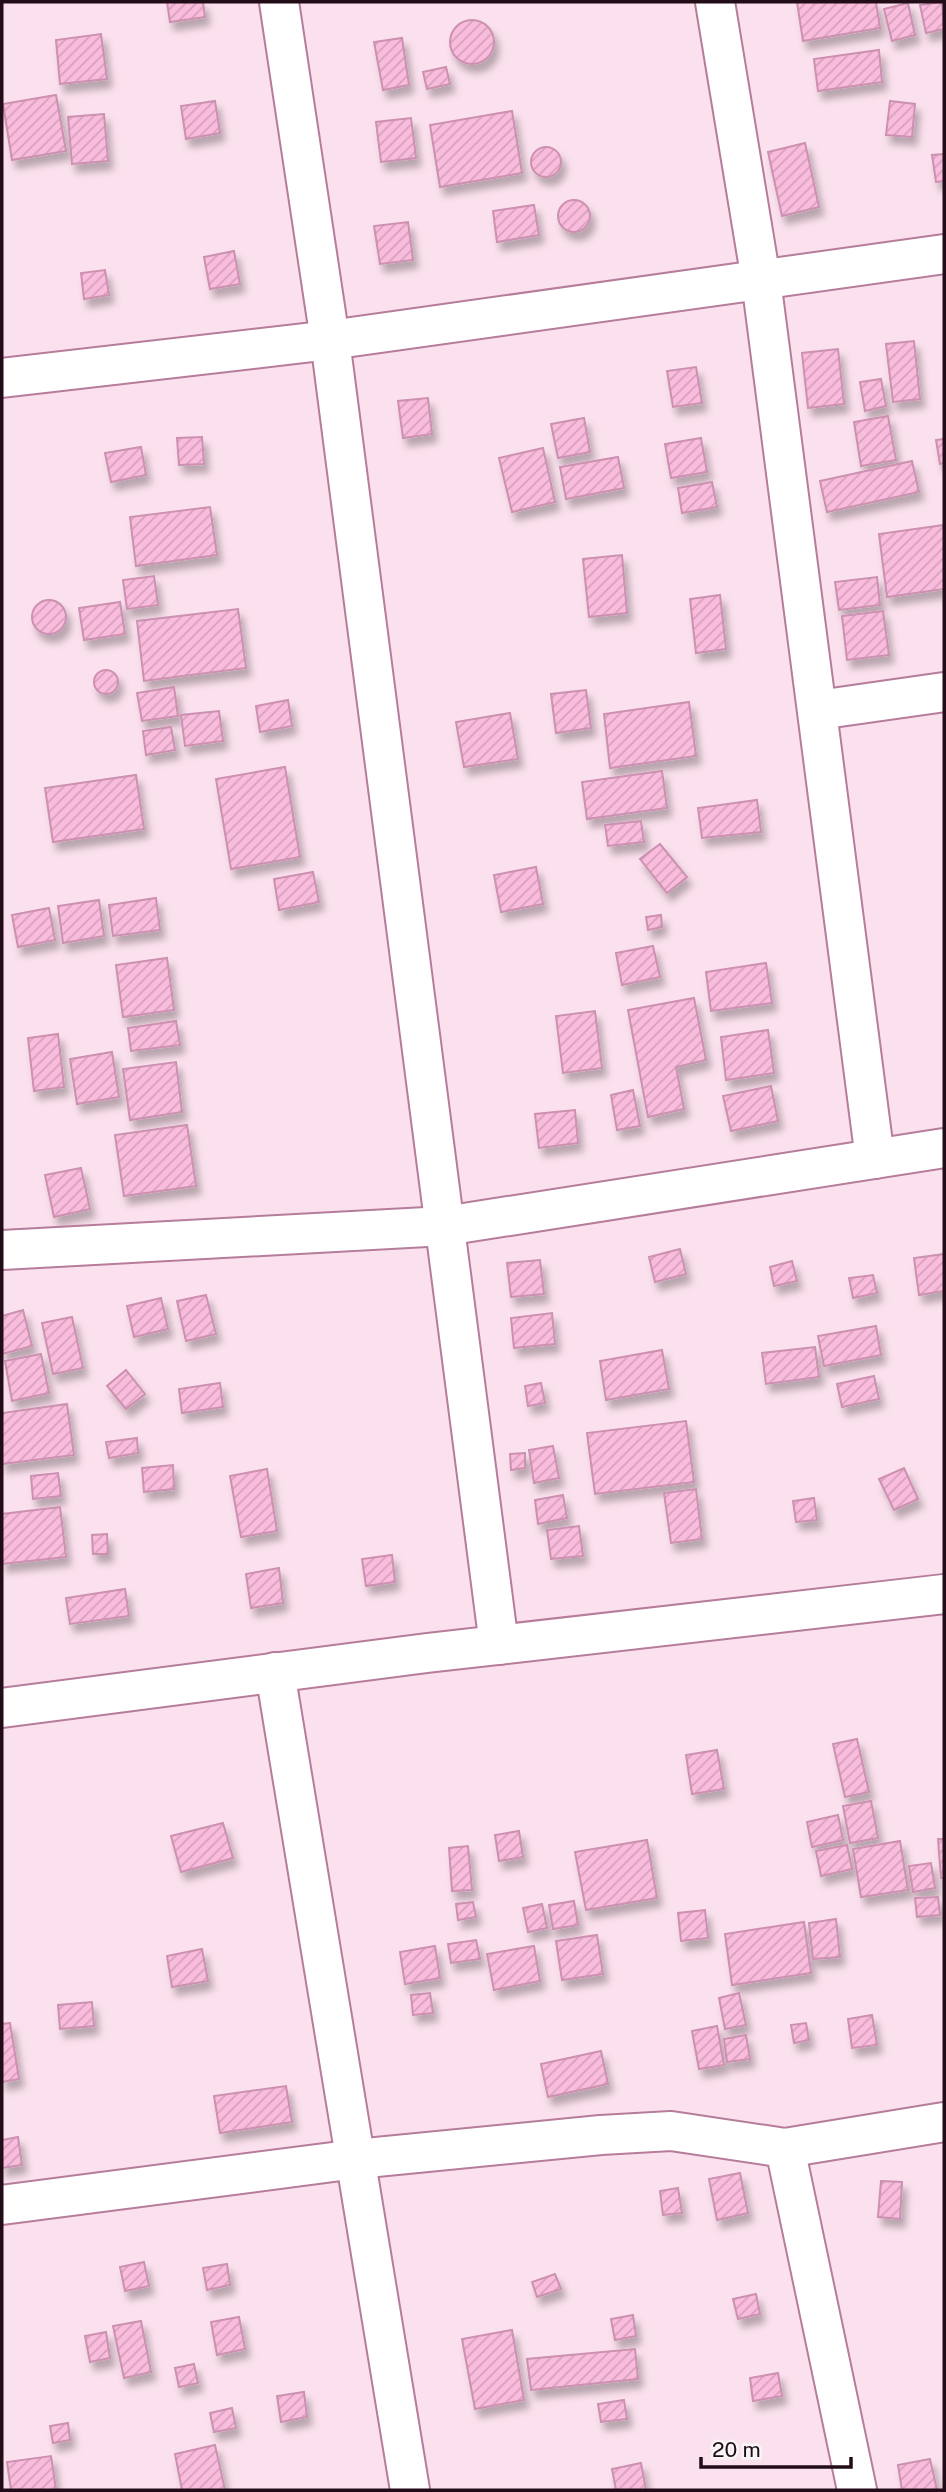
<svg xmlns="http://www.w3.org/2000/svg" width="946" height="2492" viewBox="0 0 946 2492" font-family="'Public Sans',sans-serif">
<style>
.building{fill:url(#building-hatch);stroke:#cc90b0;stroke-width:2;filter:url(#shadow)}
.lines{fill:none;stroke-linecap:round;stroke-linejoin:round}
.street-casing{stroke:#b67c9b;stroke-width:42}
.street{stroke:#fff;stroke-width:38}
</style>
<defs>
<pattern id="building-hatch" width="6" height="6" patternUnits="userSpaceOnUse" patternTransform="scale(1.75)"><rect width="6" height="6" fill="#fabcdd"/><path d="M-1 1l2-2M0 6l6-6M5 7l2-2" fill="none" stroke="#d6a0bd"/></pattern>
<filter id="shadow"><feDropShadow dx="4.5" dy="8" stdDeviation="3.5" flood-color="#0004"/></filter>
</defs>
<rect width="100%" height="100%" fill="#fbe1ed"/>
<g class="building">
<polygon points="167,2 203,2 205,17 170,22"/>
<polygon points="797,2 876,2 880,28 803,41"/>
<polygon points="942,2 944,29 926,33 920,5"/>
<polygon points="908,3 915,35 892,41 884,9"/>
<circle cx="472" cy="42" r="22"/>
<polygon points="101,34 107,79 60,84 56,40"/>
<polygon points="402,38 409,85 383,90 374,42"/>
<polygon points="879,50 882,82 818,91 814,59"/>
<polygon points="446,67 450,84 427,89 423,72"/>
<polygon points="56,95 66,151 12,160 3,104"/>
<polygon points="215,101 220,133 186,139 181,106"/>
<polygon points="890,101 915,104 912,137 886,135"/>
<polygon points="512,111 522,173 440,187 430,125"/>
<polygon points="104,114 108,161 72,164 68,117"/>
<polygon points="411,118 416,158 381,162 376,122"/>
<polygon points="805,143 819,207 782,216 768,152"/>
<circle cx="546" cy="162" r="15"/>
<polygon points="944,154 944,181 936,182 932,155"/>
<circle cx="574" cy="216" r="16"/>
<polygon points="534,205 539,235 497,242 493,211"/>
<polygon points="408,222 413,260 380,264 374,226"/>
<polygon points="234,251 240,284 210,289 204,257"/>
<polygon points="105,270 109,295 84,299 81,273"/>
<polygon points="914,341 920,399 893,402 886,344"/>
<polygon points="838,349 844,404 808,408 802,353"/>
<polygon points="696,367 702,403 673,407 667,371"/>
<polygon points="881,379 886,406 865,411 860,382"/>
<polygon points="428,398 432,434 403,438 398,401"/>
<polygon points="888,416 896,460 861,466 854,422"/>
<polygon points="584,418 590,452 558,458 551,424"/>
<polygon points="202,437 204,464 179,465 177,438"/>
<polygon points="701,438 707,472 671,478 665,444"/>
<polygon points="944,439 944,463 940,464 936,440"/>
<polygon points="141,447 146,475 111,482 105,453"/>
<polygon points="543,448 555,502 512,512 499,458"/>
<polygon points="618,457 624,488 566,499 560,467"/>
<polygon points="912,461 919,492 827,512 820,481"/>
<polygon points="712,482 717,507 682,513 678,488"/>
<polygon points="210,507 217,555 136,566 130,517"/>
<polygon points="944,525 944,589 887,597 879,534"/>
<polygon points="622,555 627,613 589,617 583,559"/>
<polygon points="154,576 158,605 127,609 123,580"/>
<polygon points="877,577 880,605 839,610 835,582"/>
<polygon points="720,595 726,649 696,653 690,599"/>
<circle cx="49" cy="617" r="17"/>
<polygon points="120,602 125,634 84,640 79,608"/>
<polygon points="238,609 246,668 144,681 137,621"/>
<polygon points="883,611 889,655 847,660 842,616"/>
<circle cx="106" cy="682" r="12"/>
<polygon points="174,687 178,716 142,721 137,693"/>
<polygon points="586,690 591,728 556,733 551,694"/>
<polygon points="288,700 292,726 260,732 256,706"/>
<polygon points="689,702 696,756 610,768 604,714"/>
<polygon points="219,711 223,741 185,746 181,715"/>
<polygon points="510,713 518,759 464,767 456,722"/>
<polygon points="171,727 175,750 146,755 143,731"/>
<polygon points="285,767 300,857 231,869 216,779"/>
<polygon points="662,771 667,808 587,819 582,782"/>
<polygon points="136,775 144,829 53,842 45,788"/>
<polygon points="757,800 761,832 702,838 698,808"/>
<polygon points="641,821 644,842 608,846 605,825"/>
<polygon points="660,844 687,877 667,893 640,859"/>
<polygon points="536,867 543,904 501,912 494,875"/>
<polygon points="313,872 319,902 279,910 274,879"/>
<polygon points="156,898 160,930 113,936 109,905"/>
<polygon points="99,900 104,936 63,943 58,906"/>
<polygon points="49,908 55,940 18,947 12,915"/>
<polygon points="661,915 662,927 648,930 646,917"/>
<polygon points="653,946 660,977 622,985 616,953"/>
<polygon points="167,958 174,1010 123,1017 116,965"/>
<polygon points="766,963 772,1003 711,1011 706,972"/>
<polygon points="694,998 706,1060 676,1067 684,1109 648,1117 628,1010"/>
<polygon points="595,1011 602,1068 563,1073 556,1016"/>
<polygon points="176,1021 180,1045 131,1051 128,1028"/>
<polygon points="768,1030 774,1073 726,1080 721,1037"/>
<polygon points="58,1034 64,1087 34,1091 28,1038"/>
<polygon points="112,1052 119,1097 77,1104 70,1059"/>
<polygon points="176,1062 182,1112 130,1120 123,1069"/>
<polygon points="771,1086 778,1121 731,1131 723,1096"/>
<polygon points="633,1090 640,1126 617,1130 611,1095"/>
<polygon points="575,1110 578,1143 539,1148 535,1114"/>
<polygon points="187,1125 196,1186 124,1196 115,1135"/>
<polygon points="81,1168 90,1209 54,1217 45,1175"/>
<polygon points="680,1249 686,1274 655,1282 649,1257"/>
<polygon points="944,1254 944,1291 919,1295 914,1258"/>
<polygon points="540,1260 544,1294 511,1297 507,1263"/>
<polygon points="792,1261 797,1281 774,1286 770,1267"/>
<polygon points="873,1275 877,1293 853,1298 849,1278"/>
<polygon points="206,1295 216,1334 186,1341 177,1301"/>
<polygon points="161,1298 168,1329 134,1337 127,1306"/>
<polygon points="23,1310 32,1346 2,1354 2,1316"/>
<polygon points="552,1313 555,1344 514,1348 511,1318"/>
<polygon points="72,1317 83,1368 53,1374 42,1323"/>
<polygon points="876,1326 881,1355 824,1366 818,1336"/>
<polygon points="815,1347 819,1377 766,1384 762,1353"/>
<polygon points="662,1350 669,1389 606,1400 600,1361"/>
<polygon points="41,1354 49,1393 12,1401 5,1361"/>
<polygon points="126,1370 145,1394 126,1409 107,1386"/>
<polygon points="874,1376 879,1399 842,1407 837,1384"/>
<polygon points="220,1383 223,1407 182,1413 179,1389"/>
<polygon points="541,1383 545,1403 528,1406 525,1386"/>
<polygon points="67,1404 74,1455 2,1464 2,1413"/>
<polygon points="686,1421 694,1482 595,1494 587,1433"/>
<polygon points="137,1438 138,1453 109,1458 106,1442"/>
<polygon points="553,1446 559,1478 534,1483 529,1450"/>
<polygon points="525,1453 525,1468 511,1470 510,1454"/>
<polygon points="173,1465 174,1489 144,1492 142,1468"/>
<polygon points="904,1468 918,1499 894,1510 879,1479"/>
<polygon points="267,1469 277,1531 241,1537 230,1476"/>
<polygon points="58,1473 61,1496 33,1499 31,1476"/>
<polygon points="696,1489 702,1539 671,1543 664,1493"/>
<polygon points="563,1495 567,1518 538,1524 535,1500"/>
<polygon points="814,1498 817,1520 796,1522 793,1501"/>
<polygon points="60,1507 66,1557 2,1564 2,1514"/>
<polygon points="579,1526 583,1556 551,1559 547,1530"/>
<polygon points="107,1534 108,1554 93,1554 92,1535"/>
<polygon points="392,1555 395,1582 366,1586 362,1559"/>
<polygon points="279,1568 283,1603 251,1608 246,1574"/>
<polygon points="125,1589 129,1616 70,1624 66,1598"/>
<polygon points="857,1739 869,1792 845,1797 833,1744"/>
<polygon points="717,1750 724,1789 692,1794 686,1755"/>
<polygon points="871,1801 878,1838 850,1843 843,1806"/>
<polygon points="838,1815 843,1840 812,1847 807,1822"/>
<polygon points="223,1823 233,1858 181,1872 171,1836"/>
<polygon points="519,1831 523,1857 499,1861 495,1835"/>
<polygon points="938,1839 944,1839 944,1878 941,1878"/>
<polygon points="647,1840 657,1898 586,1910 575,1852"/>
<polygon points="900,1841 908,1890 861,1897 853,1849"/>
<polygon points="847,1845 852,1869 821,1876 816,1851"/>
<polygon points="468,1846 472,1890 452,1891 449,1848"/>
<polygon points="931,1863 935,1888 913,1892 909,1866"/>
<polygon points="938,1897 940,1915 917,1917 915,1898"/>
<polygon points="574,1901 578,1925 553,1929 549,1905"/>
<polygon points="473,1902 476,1917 458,1920 456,1904"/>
<polygon points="542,1904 547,1928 528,1932 523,1908"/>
<polygon points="705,1910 708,1938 681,1941 678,1913"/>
<polygon points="836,1919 840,1957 813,1959 809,1923"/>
<polygon points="804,1922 811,1973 732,1985 725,1934"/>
<polygon points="597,1935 603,1974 562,1980 556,1941"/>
<polygon points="476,1940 480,1959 451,1963 448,1944"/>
<polygon points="435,1946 440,1978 405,1984 400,1952"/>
<polygon points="534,1946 540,1981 494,1990 487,1954"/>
<polygon points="202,1949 208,1981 172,1987 167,1956"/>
<polygon points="430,1993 433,2013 413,2015 411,1995"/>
<polygon points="739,1993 746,2025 725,2029 719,1998"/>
<polygon points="92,2002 94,2026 60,2029 58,2005"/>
<polygon points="872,2015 877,2045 852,2048 848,2019"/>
<polygon points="10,2023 19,2079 2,2082 2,2024"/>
<polygon points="806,2023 809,2040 794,2043 791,2025"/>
<polygon points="717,2026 724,2065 699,2069 692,2031"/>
<polygon points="746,2035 750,2059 727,2062 724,2039"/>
<polygon points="601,2051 608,2084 548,2097 541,2064"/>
<polygon points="286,2086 292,2122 220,2133 214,2096"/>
<polygon points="18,2137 22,2165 2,2168 2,2140"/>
<polygon points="740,2173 748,2213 717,2220 709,2179"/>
<polygon points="881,2181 902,2182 900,2219 878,2217"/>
<polygon points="678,2188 682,2213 663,2215 660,2191"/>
<polygon points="144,2262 149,2286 125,2291 120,2267"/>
<polygon points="227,2264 230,2285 207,2290 203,2268"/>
<polygon points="555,2274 561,2289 537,2297 532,2282"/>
<polygon points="756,2294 760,2314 738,2319 733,2299"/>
<polygon points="633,2315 636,2336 615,2340 611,2319"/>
<polygon points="239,2317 245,2349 217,2355 211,2322"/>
<polygon points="141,2321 151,2372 124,2378 113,2326"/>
<polygon points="512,2330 524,2400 475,2409 462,2339"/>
<polygon points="106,2332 110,2358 90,2362 85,2336"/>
<polygon points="635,2349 638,2379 531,2390 527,2359"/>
<polygon points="194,2364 198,2383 179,2387 175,2368"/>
<polygon points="778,2373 782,2396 753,2401 750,2378"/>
<polygon points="304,2392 307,2417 281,2422 277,2396"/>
<polygon points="624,2400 627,2419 601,2422 598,2404"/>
<polygon points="232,2408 236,2428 214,2432 210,2413"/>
<polygon points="68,2423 70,2440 53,2443 50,2426"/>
<polygon points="215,2445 225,2490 182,2490 175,2454"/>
<polygon points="51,2456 56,2490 11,2490 7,2462"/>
<polygon points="930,2459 937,2490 902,2490 898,2465"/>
<polygon points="641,2463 646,2490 616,2490 612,2469"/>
</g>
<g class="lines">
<g class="street-casing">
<g id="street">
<polyline points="279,2 330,340 499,1645"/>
<polyline points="715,2 761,280 875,1159"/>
<polyline points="2,378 330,340 944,254"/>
<polyline points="818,710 944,692"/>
<polyline points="2,1250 445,1226 944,1148"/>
<polyline points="275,1672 410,2490"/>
<polyline points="2,1708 427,1653 944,1594"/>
<polyline points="785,2148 857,2490"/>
<polyline points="2,2205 356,2159 601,2135 671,2131 785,2148 944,2122"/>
</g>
</g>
<use href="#street" class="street"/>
</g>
<rect width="946" height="2492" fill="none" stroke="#220c18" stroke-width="7"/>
<path d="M701 2457v10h150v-10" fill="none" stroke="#220c18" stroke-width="3.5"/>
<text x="712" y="2457" font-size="21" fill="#220c18" stroke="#f6f6f6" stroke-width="5" paint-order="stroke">20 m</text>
</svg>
